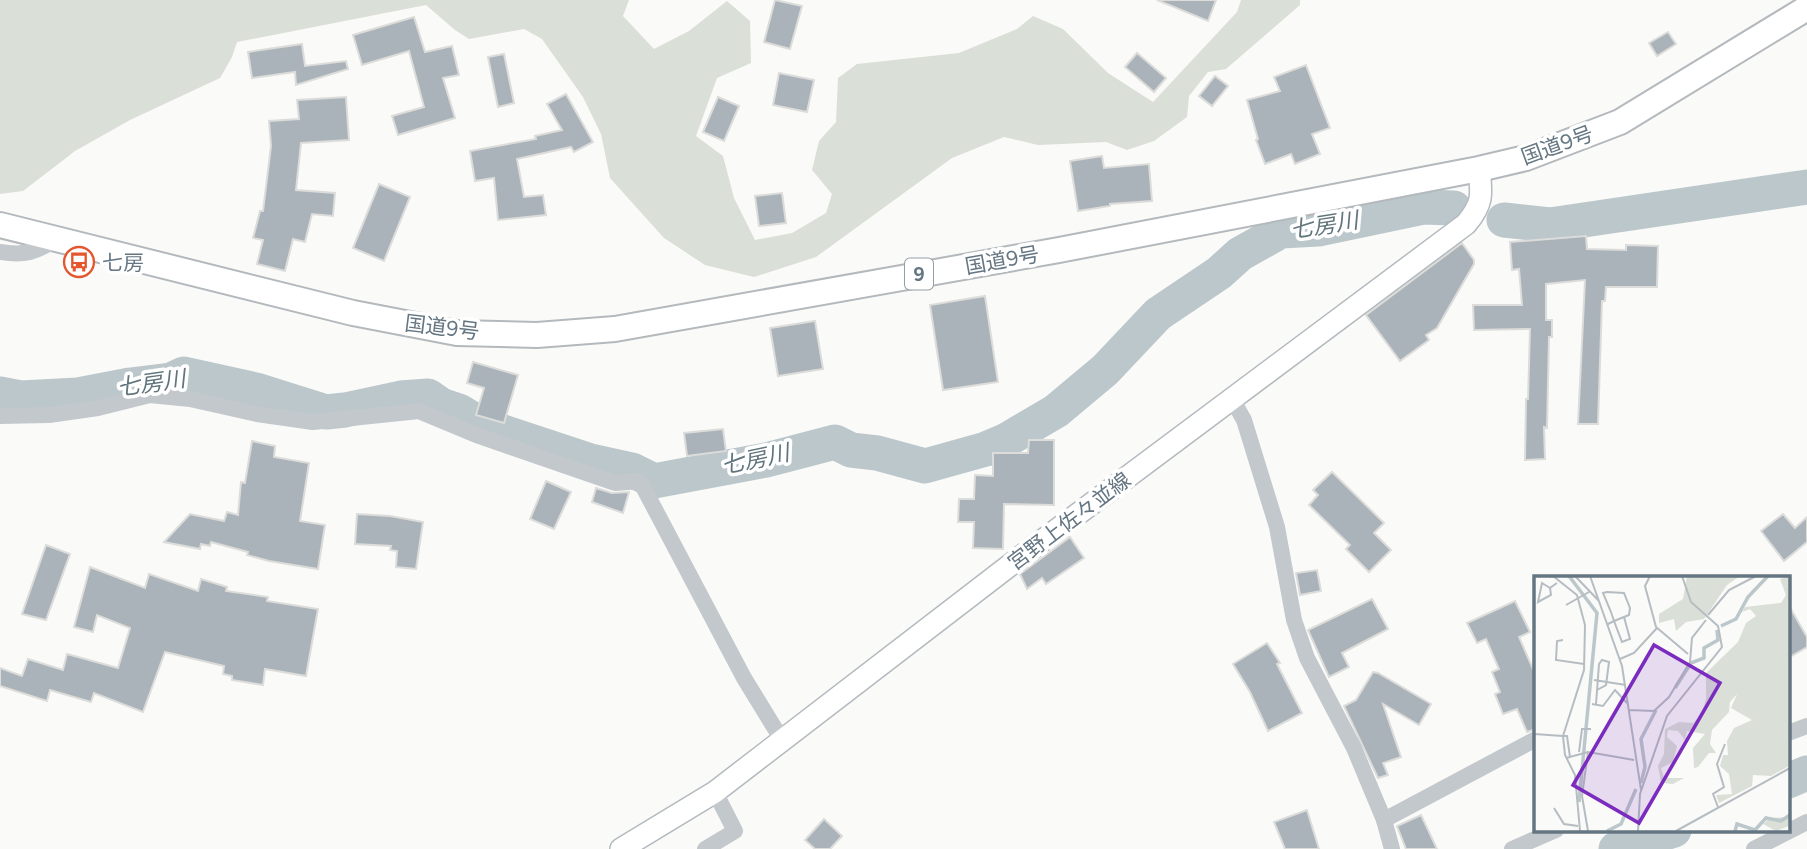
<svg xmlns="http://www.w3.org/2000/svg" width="1807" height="849" viewBox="0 0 1807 849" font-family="Figtree,'Noto Sans JP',sans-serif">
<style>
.green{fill:#dadfd7}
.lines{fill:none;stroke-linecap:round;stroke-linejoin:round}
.river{stroke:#bbc7cb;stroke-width:35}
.building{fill:#aab3b9;stroke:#dcdcda;stroke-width:2}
.secondary-casing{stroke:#b3babf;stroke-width:24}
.trunk-casing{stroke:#b4b9bd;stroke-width:28}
.minor{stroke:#c3c8cc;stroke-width:16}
.secondary{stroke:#fff;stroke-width:21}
.trunk{stroke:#fff;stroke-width:24}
.labels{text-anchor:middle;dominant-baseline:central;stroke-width:7;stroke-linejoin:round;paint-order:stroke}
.shield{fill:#fff;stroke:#939fa8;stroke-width:2}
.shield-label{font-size:19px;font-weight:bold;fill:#657683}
.street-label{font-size:21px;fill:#657683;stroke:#fff}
.poi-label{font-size:21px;fill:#657683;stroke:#fff;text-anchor:start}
.water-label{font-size:23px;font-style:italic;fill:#60757c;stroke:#fff}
.inset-river{fill:none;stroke:#bbc7cb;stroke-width:3.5}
.inset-road{fill:none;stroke:#b5bdc2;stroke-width:2}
.view{fill:#7b2cbf;fill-opacity:0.15;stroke:#7b2cbf;stroke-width:3.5}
.inset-edge{fill:none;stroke:#657683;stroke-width:3.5}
</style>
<rect width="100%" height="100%" fill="#fafaf8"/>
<polygon class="green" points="0,0 629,0 623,16 654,49 689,31 727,1 750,21 751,63 717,78 696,136 723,156 734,198 755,240 792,233 826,213 832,194 812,170 819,141 836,122 838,78 857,64 959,53 1017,29 1033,16 1063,29 1108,73 1153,102 1237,12 1241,0 1300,0 1300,5 1226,69 1208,72 1189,96 1187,117 1154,141 1127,150 1106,142 1038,145 1004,137 952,158 816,257 754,277 705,265 664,238 610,178 601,134 583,97 542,39 524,29 469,39 455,30 426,5 237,42 232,57 220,78 130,120 75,151 23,191 0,194"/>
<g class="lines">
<g class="river">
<polyline points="1504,220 1550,225 1807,187"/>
<polyline points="0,394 21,398 78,395 130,385 171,380 184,374 256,390 326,412 345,410 401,398 428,396 441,405 459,411 482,425 591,461 632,470 654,481 766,460 835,442 851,450 877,453 925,466 986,449 1005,441 1056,411 1105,370 1158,314 1219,273 1240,254 1281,231 1318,229 1423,207 1454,208"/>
<polyline points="1788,781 1807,773"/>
<polyline points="1616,849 1674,830"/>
</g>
</g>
<g class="building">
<polygon points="775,0 802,6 790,49 764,42"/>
<polygon points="1157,0 1216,0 1208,21"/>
<polygon points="414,17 425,52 452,46 459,75 443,78 455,118 398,135 392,116 424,107 409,51 362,65 353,35"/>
<polygon points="1668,32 1676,44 1657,56 1649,43"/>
<polygon points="302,44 305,66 346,61 348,69 296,85 295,72 252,78 248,52"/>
<polygon points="1137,53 1166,78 1154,92 1125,67"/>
<polygon points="504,54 514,103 498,107 488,57"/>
<polygon points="1306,65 1330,128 1312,134 1320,154 1295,164 1291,154 1265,164 1256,140 1258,139 1247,100 1280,91 1274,77"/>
<polygon points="779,73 814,80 807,112 773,105"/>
<polygon points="1215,76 1228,86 1212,106 1199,96"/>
<polygon points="566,94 593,142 574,152 571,147 517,159 524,197 543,195 546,215 498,220 494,178 475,181 470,151 536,139 535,136 562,130 547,104"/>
<polygon points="346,97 349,140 301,143 296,190 335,193 333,216 312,214 305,242 293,239 285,271 257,264 263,240 253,238 260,211 263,211 271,146 269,121 299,119 297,100"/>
<polygon points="718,97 739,106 724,141 703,132"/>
<polygon points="1102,156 1104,168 1149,164 1152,201 1110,204 1110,206 1078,211 1070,161"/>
<polygon points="379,184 410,197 384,261 353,248"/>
<polygon points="782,193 786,223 759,226 755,196"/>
<polygon points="1586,236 1587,249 1626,250 1626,245 1658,246 1657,287 1606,287 1605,301 1602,301 1598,424 1578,424 1585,280 1546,284 1546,320 1552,320 1552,337 1549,337 1547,428 1544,427 1545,459 1525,460 1526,399 1528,399 1530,329 1474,330 1473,305 1522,305 1519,269 1512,270 1510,242"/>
<polygon points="1462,243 1474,260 1474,264 1437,328 1426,335 1429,340 1400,361 1366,315"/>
<polygon points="985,296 998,382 943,390 930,305"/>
<polygon points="815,321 823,369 778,376 770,328"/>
<polygon points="473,362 518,375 504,423 476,415 484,388 467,383"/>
<polygon points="723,429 726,451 687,456 684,433"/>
<polygon points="1029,440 1054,440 1054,505 1004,504 1003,549 973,548 974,522 958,522 959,499 974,499 975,475 993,476 993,453 1028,453"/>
<polygon points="252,441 275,446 274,457 309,463 300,521 325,525 318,569 269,561 247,555 248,552 211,542 210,546 201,544 200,549 164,542 190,514 224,521 227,512 238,515 241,482 245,483"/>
<polygon points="1332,472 1384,523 1374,533 1391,550 1369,572 1346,549 1350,545 1309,505 1318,495 1313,490"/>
<polygon points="546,481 571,492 554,529 530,519"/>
<polygon points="596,488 612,493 629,492 623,513 592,502"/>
<polygon points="357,514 390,516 423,522 416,569 396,567 397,551 390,550 391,546 355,544"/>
<polygon points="1783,514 1795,528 1807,517 1807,542 1784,561 1761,531"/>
<polygon points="1070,537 1084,558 1046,584 1042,578 1027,589 1020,574"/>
<polygon points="46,545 70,554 46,620 22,614"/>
<polygon points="90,567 145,588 149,574 198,591 201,579 227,587 226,591 268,597 267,601 318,609 306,676 265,669 263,685 232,680 232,676 223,674 224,666 165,652 143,712 94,693 91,702 50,690 47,701 0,686 0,668 22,676 28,659 63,670 67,654 118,668 130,628 97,615 93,632 74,627"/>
<polygon points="1317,570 1321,591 1300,595 1296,573"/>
<polygon points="1372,599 1388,629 1342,653 1349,667 1329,677 1308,630"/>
<polygon points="1515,601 1530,632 1519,637 1536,676 1536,729 1527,732 1517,709 1503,714 1495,694 1500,692 1492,672 1499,669 1486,639 1477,643 1467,623"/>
<polygon points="1788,604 1807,637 1807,647 1788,658"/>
<polygon points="1267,643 1280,663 1277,664 1302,713 1268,731 1250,692 1233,664"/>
<polygon points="1373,672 1378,673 1431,704 1419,725 1383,704 1401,757 1383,763 1388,775 1378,778 1344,706 1356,700"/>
<polygon points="1307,810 1319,849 1285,849 1274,822"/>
<polygon points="1421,815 1437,849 1406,849 1397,826"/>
<polygon points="824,819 842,836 830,849 815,849 805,840"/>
</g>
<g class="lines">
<g class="secondary-casing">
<path id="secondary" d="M621,849L715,792L1031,549L1466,224C1483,204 1482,195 1479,169"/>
</g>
<g class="trunk-casing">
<polyline id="trunk" points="0,225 353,313 457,333 537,335 615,329 1059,250 1479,169 1526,158 1620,122 1807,8"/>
</g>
<g class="minor">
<path d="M0,252C25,256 36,252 57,239"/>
<polyline points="1232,399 1244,420 1277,527 1294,620 1307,658 1354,748 1384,820 1392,849"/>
<polyline points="0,416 49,415 98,408 150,395 190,399 257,414 313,422 419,411 479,436 615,483 640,481 744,678 782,740"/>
<polyline points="1788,733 1807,726"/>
<polyline points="1384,820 1536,739"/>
<polyline points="705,849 735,831 715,792"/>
<polyline points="1512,849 1556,830"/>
<polyline points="1754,849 1807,822"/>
</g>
<use href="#secondary" class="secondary"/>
<use href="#trunk" class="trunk"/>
</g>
<defs>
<g id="bus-ring" transform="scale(1.575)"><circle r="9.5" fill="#fff" stroke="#e4572e" stroke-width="1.5"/><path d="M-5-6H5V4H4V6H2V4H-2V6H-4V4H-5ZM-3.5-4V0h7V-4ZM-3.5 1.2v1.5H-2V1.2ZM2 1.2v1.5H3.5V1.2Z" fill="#e4572e"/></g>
</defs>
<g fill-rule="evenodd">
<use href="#bus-ring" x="79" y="262"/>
</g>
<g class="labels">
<rect class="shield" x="905" y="258.5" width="28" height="31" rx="5"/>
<g class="shield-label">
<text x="919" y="274">9</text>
</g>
<g class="street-label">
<text transform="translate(1557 145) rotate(-20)">国道9号</text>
<text transform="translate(1002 260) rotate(-10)">国道9号</text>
<text transform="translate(442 327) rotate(7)">国道9号</text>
<text transform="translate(1069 521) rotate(-37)">宮野上佐々並線</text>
</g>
<g class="poi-label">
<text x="102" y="262">七房</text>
</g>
<g class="water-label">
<text transform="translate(1324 225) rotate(-9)">七房川</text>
<text transform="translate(151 383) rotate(-8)">七房川</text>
<text transform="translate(755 459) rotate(-12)">七房川</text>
</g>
</g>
<g transform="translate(1534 576)">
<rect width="256" height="256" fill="#fafaf8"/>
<path d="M153,0H206L193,9L170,43L152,46L142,55L140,43L125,47V38L149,23ZM255,0V190L237,200L219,199L218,210L185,227L182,219L198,218L195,198L186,190L189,179H194L193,165L200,152L218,144L197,132L203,118L196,126L195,136L178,154L176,168L182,177H175L164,191L160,192L159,172L171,158L153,155L151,164L144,155L134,154L133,161L143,170L139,186L127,192L130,202H150L139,208L127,207L124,190L130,178L131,153L145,146L159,147L167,139L172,123V97L204,66L212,47L222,40L216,33L208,36L211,31L247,27L252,19L246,3ZM255,241V250L242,255L229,248L236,242Z" fill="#dadfd7"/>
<path class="inset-river" d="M35,0L63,37L45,226M187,50L202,43L214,21L234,0M141,112L157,87L170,82V72L184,64L183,54M107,207L111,191L107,163L122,134M73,255L87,248L102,213M201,255L203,248L221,254L232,242L247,245L256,239"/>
<path class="inset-road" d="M19,0L43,19L51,49L50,94L29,160L31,179L41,199L46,255M41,0L65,25M56,0L88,90L107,214M116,0L111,10L122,51L154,78M16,12L8,7L4,26L17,19L16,12L23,7M32,29L55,16M174,39L195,14L222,0M74,48L80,45L95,39L96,32L90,17L73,16L69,17L77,36L80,45L88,66L96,63L90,41M29,64L23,65L22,84L50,88M86,83L100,77L123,52M60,104L92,109M58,128L69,130L81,114L93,127M62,128L65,88L68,84L75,86L72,109L63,114M95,134L120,135L135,121L156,86L158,62L172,44M0,158L29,160M29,160H33L36,181M45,176L48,153H57M54,176L48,220L54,255M32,182L54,176L100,184M184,231L179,218L190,211L183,188L191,168M20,232L30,248L44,250M104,255L106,218L133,140L188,71L184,50L157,26L148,0M142,255L256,192"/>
<path class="view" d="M120,69L186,107L105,247L39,209Z"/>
<rect width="256" height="256" class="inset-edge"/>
</g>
</svg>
